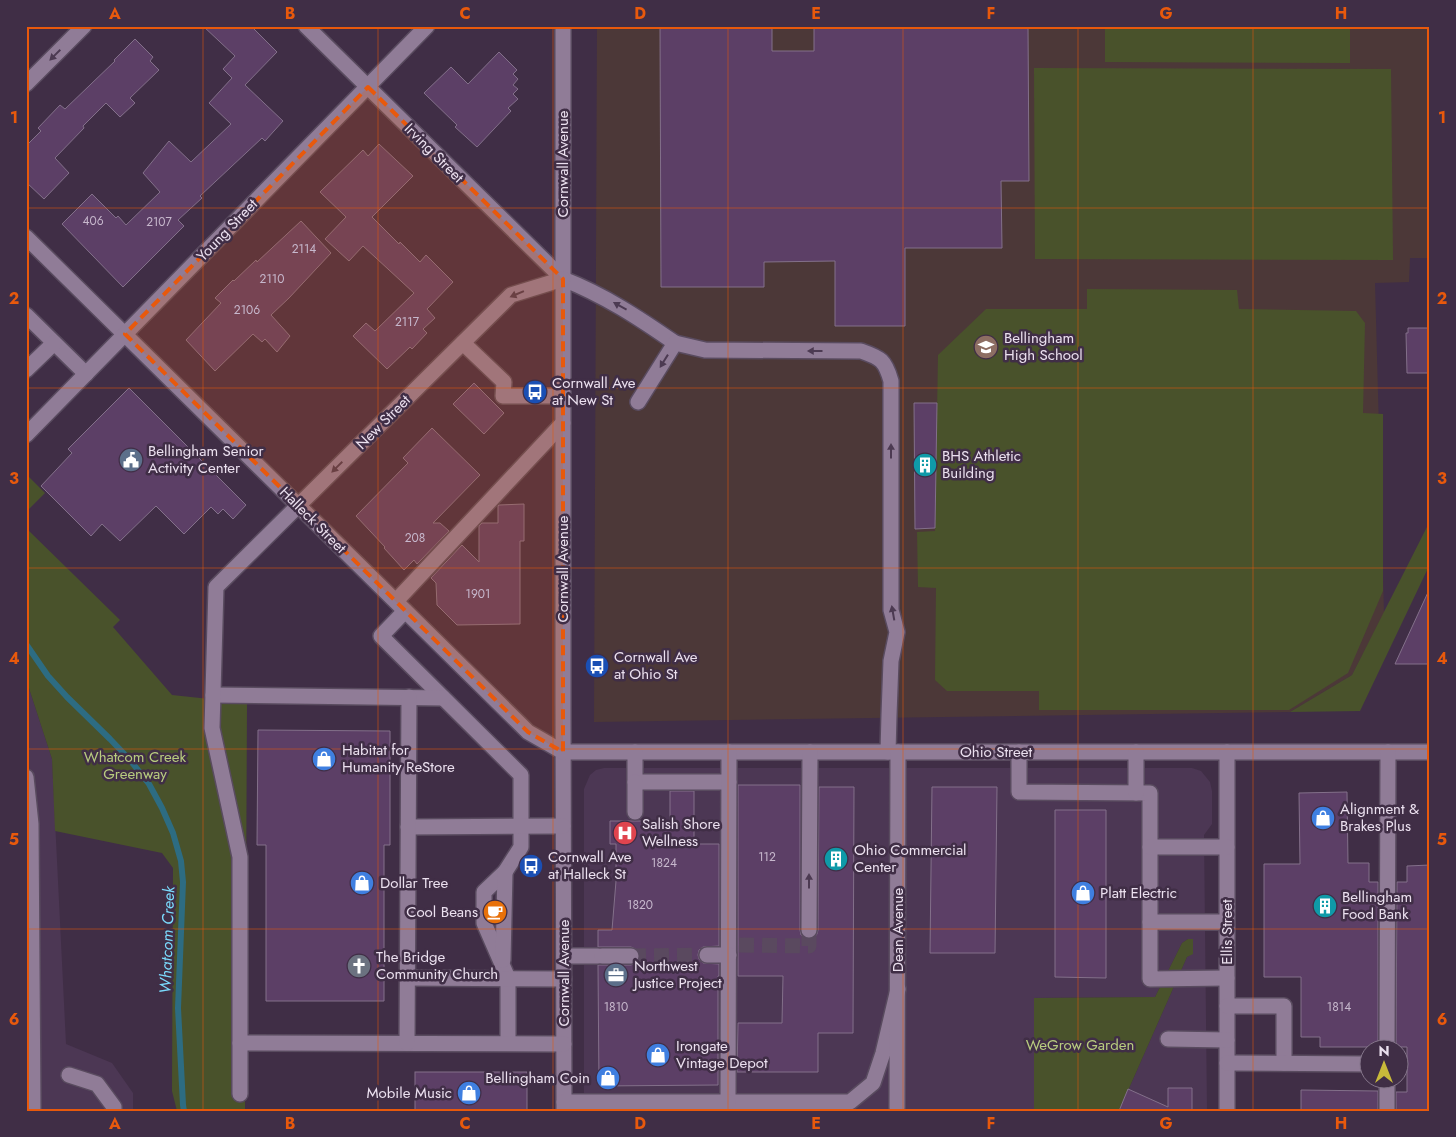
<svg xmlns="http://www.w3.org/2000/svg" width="1456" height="1137" viewBox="0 0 1456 1137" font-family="Jost,sans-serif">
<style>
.built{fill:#4c3754}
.education{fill:#4c3838}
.green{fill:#49522b}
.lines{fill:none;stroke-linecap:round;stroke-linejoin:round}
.stream{stroke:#2d6c82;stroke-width:6}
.building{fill:#5c3f66;stroke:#83708a}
.minor-tunnel{stroke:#5a495f;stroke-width:15;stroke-dasharray:15 8;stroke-linecap:butt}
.minor-casing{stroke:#594b5f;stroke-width:18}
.minor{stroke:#907c97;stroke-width:15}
.oneway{fill:#4c3a52}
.marked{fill:#e8590c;fill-opacity:0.2;stroke:#e8590c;stroke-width:4;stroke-dasharray:10 6;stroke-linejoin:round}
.grid{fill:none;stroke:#e8590c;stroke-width:1;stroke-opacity:0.55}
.labels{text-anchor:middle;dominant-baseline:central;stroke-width:5;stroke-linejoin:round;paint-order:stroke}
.number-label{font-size:12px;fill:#c7b8cd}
.street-label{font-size:15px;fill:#ebe0ef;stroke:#402e46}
.poi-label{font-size:15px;fill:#ebe0ef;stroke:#402e46;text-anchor:start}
.park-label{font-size:15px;fill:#b8cc7f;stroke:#402e46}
.water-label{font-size:16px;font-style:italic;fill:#7ad9fc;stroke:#402e46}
.neatline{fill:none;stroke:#e8590c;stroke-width:2}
.grid-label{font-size:16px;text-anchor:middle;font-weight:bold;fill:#e8590c}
</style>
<rect width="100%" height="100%" fill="#402e46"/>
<g class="built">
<polygon points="26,679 52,759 66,1044 112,1063 133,1093 133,1111 26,1111"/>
<polygon points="604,768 1192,768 1201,771 1210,782 1212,791 1212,824 1204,835 1207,1111 1119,1111 1187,957 1190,955 1188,939 1182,943 1155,997 1034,998 1034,1111 584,1111 584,789 590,775 596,770"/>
</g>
<polygon class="education" points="597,26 1430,26 1430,258 1410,258 1409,282 1375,283 1384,613 1352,675 1290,712 594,722"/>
<g class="green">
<polygon points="1105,26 1350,26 1350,63 1105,62"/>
<polygon points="1034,68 1391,69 1393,260 1035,259"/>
<polygon points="1087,289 1237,290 1239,309 1356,311 1365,323 1363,413 1383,414 1383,591 1348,673 1289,710 1039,710 1039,691 947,691 935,680 936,588 918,587 917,532 935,531 938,355 986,309 1087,309"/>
<polygon points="28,476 45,493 26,512 26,478"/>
<polygon points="1430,521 1430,564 1360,711 1290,712 1352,675"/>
<polygon points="26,528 120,620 113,627 172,695 247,703 245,1111 177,1111 172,1091 173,868 162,853 55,831 52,759 26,679"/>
<polygon points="1188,939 1193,939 1193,954 1187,957 1119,1111 1034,1111 1034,998 1155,997 1182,943"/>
</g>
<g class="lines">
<polyline class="stream" points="26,644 48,676 67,697 110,739 130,760 149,784 162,808 173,833 181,861 183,882 178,1008 183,1105 184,1111"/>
</g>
<g class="building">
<polygon points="203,26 251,26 277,52 245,85 283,121 265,141 262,138 200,196 202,198 178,220 184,226 123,287 62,224 92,194 116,218 118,216 126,225 160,192 143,173 169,141 191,162 231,124 209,103 232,78 223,69 235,56"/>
<polygon points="660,26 772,26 772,51 814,51 814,26 1028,26 1029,181 1001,181 1002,248 905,248 905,326 835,326 835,261 764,262 764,287 661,287"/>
<polygon points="135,39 153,57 150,61 159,70 130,98 135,103 120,117 106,103 83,126 84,128 55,158 69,173 44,199 26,182 26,146 41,131 38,128 60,105 65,109 115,61 114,60"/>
<polygon points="499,52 517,70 513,74 518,79 513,85 518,89 513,94 518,99 508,108 511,111 477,147 455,127 457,125 424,93 451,67 468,84"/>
<polygon points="379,144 413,176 372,217 399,244 400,242 420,262 426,255 453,282 427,309 435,318 423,329 427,333 412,349 410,347 387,369 353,336 366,323 375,331 414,293 363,246 349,261 325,239 346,217 320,192 363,150 368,156"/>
<polygon points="301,221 331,253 289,298 271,315 290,336 277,352 265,339 262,342 253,334 215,371 186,340 221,303 215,298 233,280 234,281 256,260 257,262"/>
<polygon points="1408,328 1430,328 1430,373 1407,373 1406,333 1408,333"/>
<polygon points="474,383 504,413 484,434 453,404"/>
<polygon points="129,388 246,505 233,519 223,509 218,514 211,507 184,534 156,506 120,541 102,524 91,536 41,486 72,453 68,449"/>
<polygon points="914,403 937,403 935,528 915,529"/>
<polygon points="432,428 480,475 433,523 440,523 449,531 417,564 414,560 404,570 384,548 385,547 356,516 408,463 403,458"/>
<polygon points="524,504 524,541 520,541 520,624 457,625 437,605 436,583 431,578 462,545 479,562 479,526 482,523 498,523 498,506 499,505"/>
<polygon points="1430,588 1430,664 1395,664"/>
<polygon points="258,730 390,731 390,845 384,845 384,1001 266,1001 266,845 257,845"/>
<polygon points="738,785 800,785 800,930 801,935 808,939 814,938 817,934 818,930 819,787 854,787 853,1033 818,1033 818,1072 737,1072 738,1023 782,1023 783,976 738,976"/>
<polygon points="932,787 997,787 995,953 930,953"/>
<polygon points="670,791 694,791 694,844 719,844 719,946 703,947 699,950 698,955 699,959 703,963 719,964 719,976 718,976 718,1085 599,1086 598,965 631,965 639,961 640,956 639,951 631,947 598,947 598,930 612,930 616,881 616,844 610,844 610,821 670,821"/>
<polygon points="1347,792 1348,863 1369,863 1369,882 1378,882 1378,1047 1320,1047 1320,1037 1301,1037 1301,977 1264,977 1264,864 1300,864 1299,793"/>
<polygon points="1055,810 1106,810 1106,978 1055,977"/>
<polygon points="1430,865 1430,1111 1396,1111 1396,1092 1407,1092 1407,1047 1396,1047 1397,882 1407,882 1407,866"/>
<rect x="415" y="1072" width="112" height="39"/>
<polygon points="1168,1088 1192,1088 1192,1111 1119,1111 1128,1089 1168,1107"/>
<polygon points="1301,1090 1378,1091 1378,1111 1301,1111"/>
</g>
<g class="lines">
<g class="minor-tunnel">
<polyline points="739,945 809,946 809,930"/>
<polyline points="631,956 707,955"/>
</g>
<g class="minor-casing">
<g id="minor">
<path d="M306,26L563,279C604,295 639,318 675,343"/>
<polyline points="563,26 563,704 564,1111"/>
<polyline points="26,84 84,26"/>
<polyline points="26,237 520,724 528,732 563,752"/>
<polyline points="26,315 86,374"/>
<polyline points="463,343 504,382 503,396 563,396"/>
<polyline points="26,370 54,343"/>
<path d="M638,402L675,343L705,350L861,351C881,358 885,360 891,381V610L897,632L891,661L889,715L888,752"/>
<polyline points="26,435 427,26"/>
<polyline points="396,601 563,423"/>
<polyline points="405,611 381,636 521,775 521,847 505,872 484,892 484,923 508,978 508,1043"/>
<polyline points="213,695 443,698"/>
<polyline points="563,752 1430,752"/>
<polyline points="635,752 635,782 729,782"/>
<polyline points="729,752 728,1102 850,1102 873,1083 883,1053 898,989"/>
<polyline points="1019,752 1019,792 1150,793 1150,979 1227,978"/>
<polyline points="1136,752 1136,793"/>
<polyline points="1227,752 1227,1111"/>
<polyline points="26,777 31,824 33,1111"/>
<polyline points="635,782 635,812"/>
<polyline points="408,827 563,826"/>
<polyline points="1150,847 1227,847"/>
<polyline points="1150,922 1227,922"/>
<polyline points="809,930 810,752"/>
<polyline points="707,955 729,955"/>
<polyline points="564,956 598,956"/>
<polyline points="602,956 631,956"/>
<polyline points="503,960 505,872"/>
<polyline points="407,978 564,979"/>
<polyline points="1227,1006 1284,1006 1284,1063"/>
<polyline points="1168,1039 1227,1040"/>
<polyline points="240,1043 564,1044"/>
<polyline points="407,1043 409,697"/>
<polyline points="1387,1050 1388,752"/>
<polyline points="1227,1063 1368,1064"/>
<polyline points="69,1075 97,1084 114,1107 114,1111"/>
<polyline points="240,1094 240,857 212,728 216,587 511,295 563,279"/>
<polyline points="564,1102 728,1102"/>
<polyline points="897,1108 898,752"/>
<polyline points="1387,1111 1387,1080"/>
</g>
</g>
<use href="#minor" class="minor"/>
</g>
<defs><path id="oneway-solid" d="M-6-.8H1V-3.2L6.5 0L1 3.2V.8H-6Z" transform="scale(1.25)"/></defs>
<g class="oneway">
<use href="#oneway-solid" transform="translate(55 55) rotate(135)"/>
<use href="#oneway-solid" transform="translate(517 294) rotate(157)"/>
<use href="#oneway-solid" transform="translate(620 306) rotate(-151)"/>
<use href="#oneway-solid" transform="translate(815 351) rotate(180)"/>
<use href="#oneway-solid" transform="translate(664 361) rotate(122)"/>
<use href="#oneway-solid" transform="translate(891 451) rotate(-90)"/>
<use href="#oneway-solid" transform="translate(337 467) rotate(135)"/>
<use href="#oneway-solid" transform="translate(893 613) rotate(-100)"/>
<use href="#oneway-solid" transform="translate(809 881) rotate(-90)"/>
</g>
<path class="marked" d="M368,87L563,279V752L528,732L125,334Z"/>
<path class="grid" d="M203,26V1111M378,26V1111M553,26V1111M728,26V1111M903,26V1111M1078,26V1111M1253,26V1111M26,208H1430M26,388H1430M26,568H1430M26,749H1430M26,929H1430"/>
<defs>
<g id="school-disc" transform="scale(1.25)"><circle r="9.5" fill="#8d6e63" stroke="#402e46"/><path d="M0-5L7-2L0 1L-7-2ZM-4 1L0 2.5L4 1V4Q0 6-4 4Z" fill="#fff"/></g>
<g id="bus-disc" transform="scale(1.25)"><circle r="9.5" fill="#1a4fb4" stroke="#402e46"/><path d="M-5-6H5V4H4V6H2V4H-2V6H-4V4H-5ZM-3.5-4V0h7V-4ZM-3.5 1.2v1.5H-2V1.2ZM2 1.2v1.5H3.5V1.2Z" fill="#fff"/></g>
<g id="civic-disc" transform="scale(1.25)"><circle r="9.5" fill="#5c6f8a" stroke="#402e46"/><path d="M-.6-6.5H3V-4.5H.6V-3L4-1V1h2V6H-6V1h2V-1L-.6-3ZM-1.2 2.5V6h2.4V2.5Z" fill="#fff"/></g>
<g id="building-disc" transform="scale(1.25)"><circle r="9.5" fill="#0f9aa8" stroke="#402e46"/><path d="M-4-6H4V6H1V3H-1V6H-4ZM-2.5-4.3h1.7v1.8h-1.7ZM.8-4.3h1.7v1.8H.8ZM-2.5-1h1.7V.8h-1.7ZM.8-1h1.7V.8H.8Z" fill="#fff"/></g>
<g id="shop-disc" transform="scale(1.25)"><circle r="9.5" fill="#3f7fe0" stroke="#402e46"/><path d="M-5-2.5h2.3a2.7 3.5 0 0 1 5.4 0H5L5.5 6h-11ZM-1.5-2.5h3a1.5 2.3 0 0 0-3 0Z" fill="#fff"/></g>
<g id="hospital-disc" transform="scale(1.25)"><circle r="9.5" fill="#e0444e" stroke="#402e46"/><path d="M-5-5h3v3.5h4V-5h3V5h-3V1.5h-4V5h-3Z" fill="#fff"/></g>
<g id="cafe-disc" transform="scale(1.25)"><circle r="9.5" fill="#e8710a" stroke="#402e46"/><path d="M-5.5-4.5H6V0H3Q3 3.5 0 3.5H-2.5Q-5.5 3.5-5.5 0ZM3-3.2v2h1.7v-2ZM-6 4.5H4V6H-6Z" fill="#fff"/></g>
<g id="church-disc" transform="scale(1.25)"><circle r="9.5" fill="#6b7280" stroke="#402e46"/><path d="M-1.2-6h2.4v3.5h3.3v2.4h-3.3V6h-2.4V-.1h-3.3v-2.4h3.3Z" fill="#fff"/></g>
<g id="office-disc" transform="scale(1.25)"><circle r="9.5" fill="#5c6f8a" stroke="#402e46"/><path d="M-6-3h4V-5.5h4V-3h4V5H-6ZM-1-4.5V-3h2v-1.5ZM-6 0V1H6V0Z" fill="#fff"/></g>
</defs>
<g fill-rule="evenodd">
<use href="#school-disc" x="986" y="347"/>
<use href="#bus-disc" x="535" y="392"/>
<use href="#civic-disc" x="131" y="460"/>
<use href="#building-disc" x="925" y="465"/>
<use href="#bus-disc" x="597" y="666"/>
<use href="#shop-disc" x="324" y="759"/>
<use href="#shop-disc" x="1323" y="818"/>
<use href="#hospital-disc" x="625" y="833"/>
<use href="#building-disc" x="836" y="859"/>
<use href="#bus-disc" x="531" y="866"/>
<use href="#shop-disc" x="362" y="883"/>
<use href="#shop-disc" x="1083" y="893"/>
<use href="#building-disc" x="1325" y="906"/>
<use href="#cafe-disc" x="495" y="912"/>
<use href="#church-disc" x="359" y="966"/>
<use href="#office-disc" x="616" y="975"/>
<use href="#shop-disc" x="658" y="1055"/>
<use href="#shop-disc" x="608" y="1078"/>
<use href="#shop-disc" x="469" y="1093"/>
</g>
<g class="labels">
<g class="number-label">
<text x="93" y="221">406</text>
<text x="159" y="222">2107</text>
<text x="304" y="249">2114</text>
<text x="272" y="279">2110</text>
<text x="247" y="310">2106</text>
<text x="407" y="322">2117</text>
<text x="415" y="538">208</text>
<text x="478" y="594">1901</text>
<text x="767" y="857">112</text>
<text x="664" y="863">1824</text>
<text x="640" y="905">1820</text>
<text x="616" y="1007">1810</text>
<text x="1339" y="1007">1814</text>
</g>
<g class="street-label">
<text transform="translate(434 153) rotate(45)">Irving Street</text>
<text transform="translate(563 164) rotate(-90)">Cornwall Avenue</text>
<text transform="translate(227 230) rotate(-46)">Young Street</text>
<text transform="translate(383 422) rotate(-45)">New Street</text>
<text transform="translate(313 520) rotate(45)">Halleck Street</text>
<text transform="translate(563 569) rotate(-90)">Cornwall Avenue</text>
<text x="996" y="752">Ohio Street</text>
<text transform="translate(898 930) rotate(-90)">Dean Avenue</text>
<text transform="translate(1227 932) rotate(-90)">Ellis Street</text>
<text transform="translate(564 973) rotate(-90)">Cornwall Avenue</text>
</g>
<g class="poi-label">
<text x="1004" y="338">Bellingham<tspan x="1004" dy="17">High School</tspan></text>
<text x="552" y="383">Cornwall Ave<tspan x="552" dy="17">at New St</tspan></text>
<text x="148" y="451">Bellingham Senior<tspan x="148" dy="17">Activity Center</tspan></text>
<text x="942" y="456">BHS Athletic<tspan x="942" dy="17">Building</tspan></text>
<text x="614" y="657">Cornwall Ave<tspan x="614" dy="17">at Ohio St</tspan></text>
<text x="342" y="750">Habitat for<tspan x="342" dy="17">Humanity ReStore</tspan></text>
<text x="1340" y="809">Alignment &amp;<tspan x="1340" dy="17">Brakes Plus</tspan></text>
<text x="642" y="824">Salish Shore<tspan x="642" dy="17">Wellness</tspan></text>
<text x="854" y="850">Ohio Commercial<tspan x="854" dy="17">Center</tspan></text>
<text x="548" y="857">Cornwall Ave<tspan x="548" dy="17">at Halleck St</tspan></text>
<text x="380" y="883">Dollar Tree</text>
<text x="1100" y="893">Platt Electric</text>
<text x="1342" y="897">Bellingham<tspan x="1342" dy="17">Food Bank</tspan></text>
<text x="478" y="912" text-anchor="end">Cool Beans</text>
<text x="376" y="957">The Bridge<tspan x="376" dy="17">Community Church</tspan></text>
<text x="634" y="966">Northwest<tspan x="634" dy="17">Justice Project</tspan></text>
<text x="676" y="1046">Irongate<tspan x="676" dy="17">Vintage Depot</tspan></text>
<text x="590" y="1078" text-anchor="end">Bellingham Coin</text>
<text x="452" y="1093" text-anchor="end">Mobile Music</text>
</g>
<g class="park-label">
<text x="135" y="757">Whatcom Creek<tspan x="135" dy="17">Greenway</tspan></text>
<text x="1080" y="1045">WeGrow Garden</text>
</g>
<g class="water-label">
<text transform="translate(167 940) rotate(-88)">Whatcom Creek</text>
</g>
</g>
<rect width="1456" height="1137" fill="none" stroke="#402e46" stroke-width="55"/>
<g transform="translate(1384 1064)"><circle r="24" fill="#402e46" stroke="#84758a"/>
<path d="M0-4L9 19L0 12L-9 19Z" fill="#c9ba3a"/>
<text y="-8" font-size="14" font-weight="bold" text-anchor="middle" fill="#ebe0ef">N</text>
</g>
<rect x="28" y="28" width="1400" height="1082" class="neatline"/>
<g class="grid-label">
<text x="115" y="19">A</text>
<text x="290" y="19">B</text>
<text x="465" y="19">C</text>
<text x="640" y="19">D</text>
<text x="816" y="19">E</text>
<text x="991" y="19">F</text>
<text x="1166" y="19">G</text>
<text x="1341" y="19">H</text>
<text x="14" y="123">1</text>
<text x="1442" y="123">1</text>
<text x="14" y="304">2</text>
<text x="1442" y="304">2</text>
<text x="14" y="484">3</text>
<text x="1442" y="484">3</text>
<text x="14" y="664">4</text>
<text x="1442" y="664">4</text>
<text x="14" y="845">5</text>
<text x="1442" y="845">5</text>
<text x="14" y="1025">6</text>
<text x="1442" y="1025">6</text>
<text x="115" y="1129">A</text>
<text x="290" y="1129">B</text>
<text x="465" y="1129">C</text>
<text x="640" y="1129">D</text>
<text x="816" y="1129">E</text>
<text x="991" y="1129">F</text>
<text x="1166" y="1129">G</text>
<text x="1341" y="1129">H</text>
</g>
</svg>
